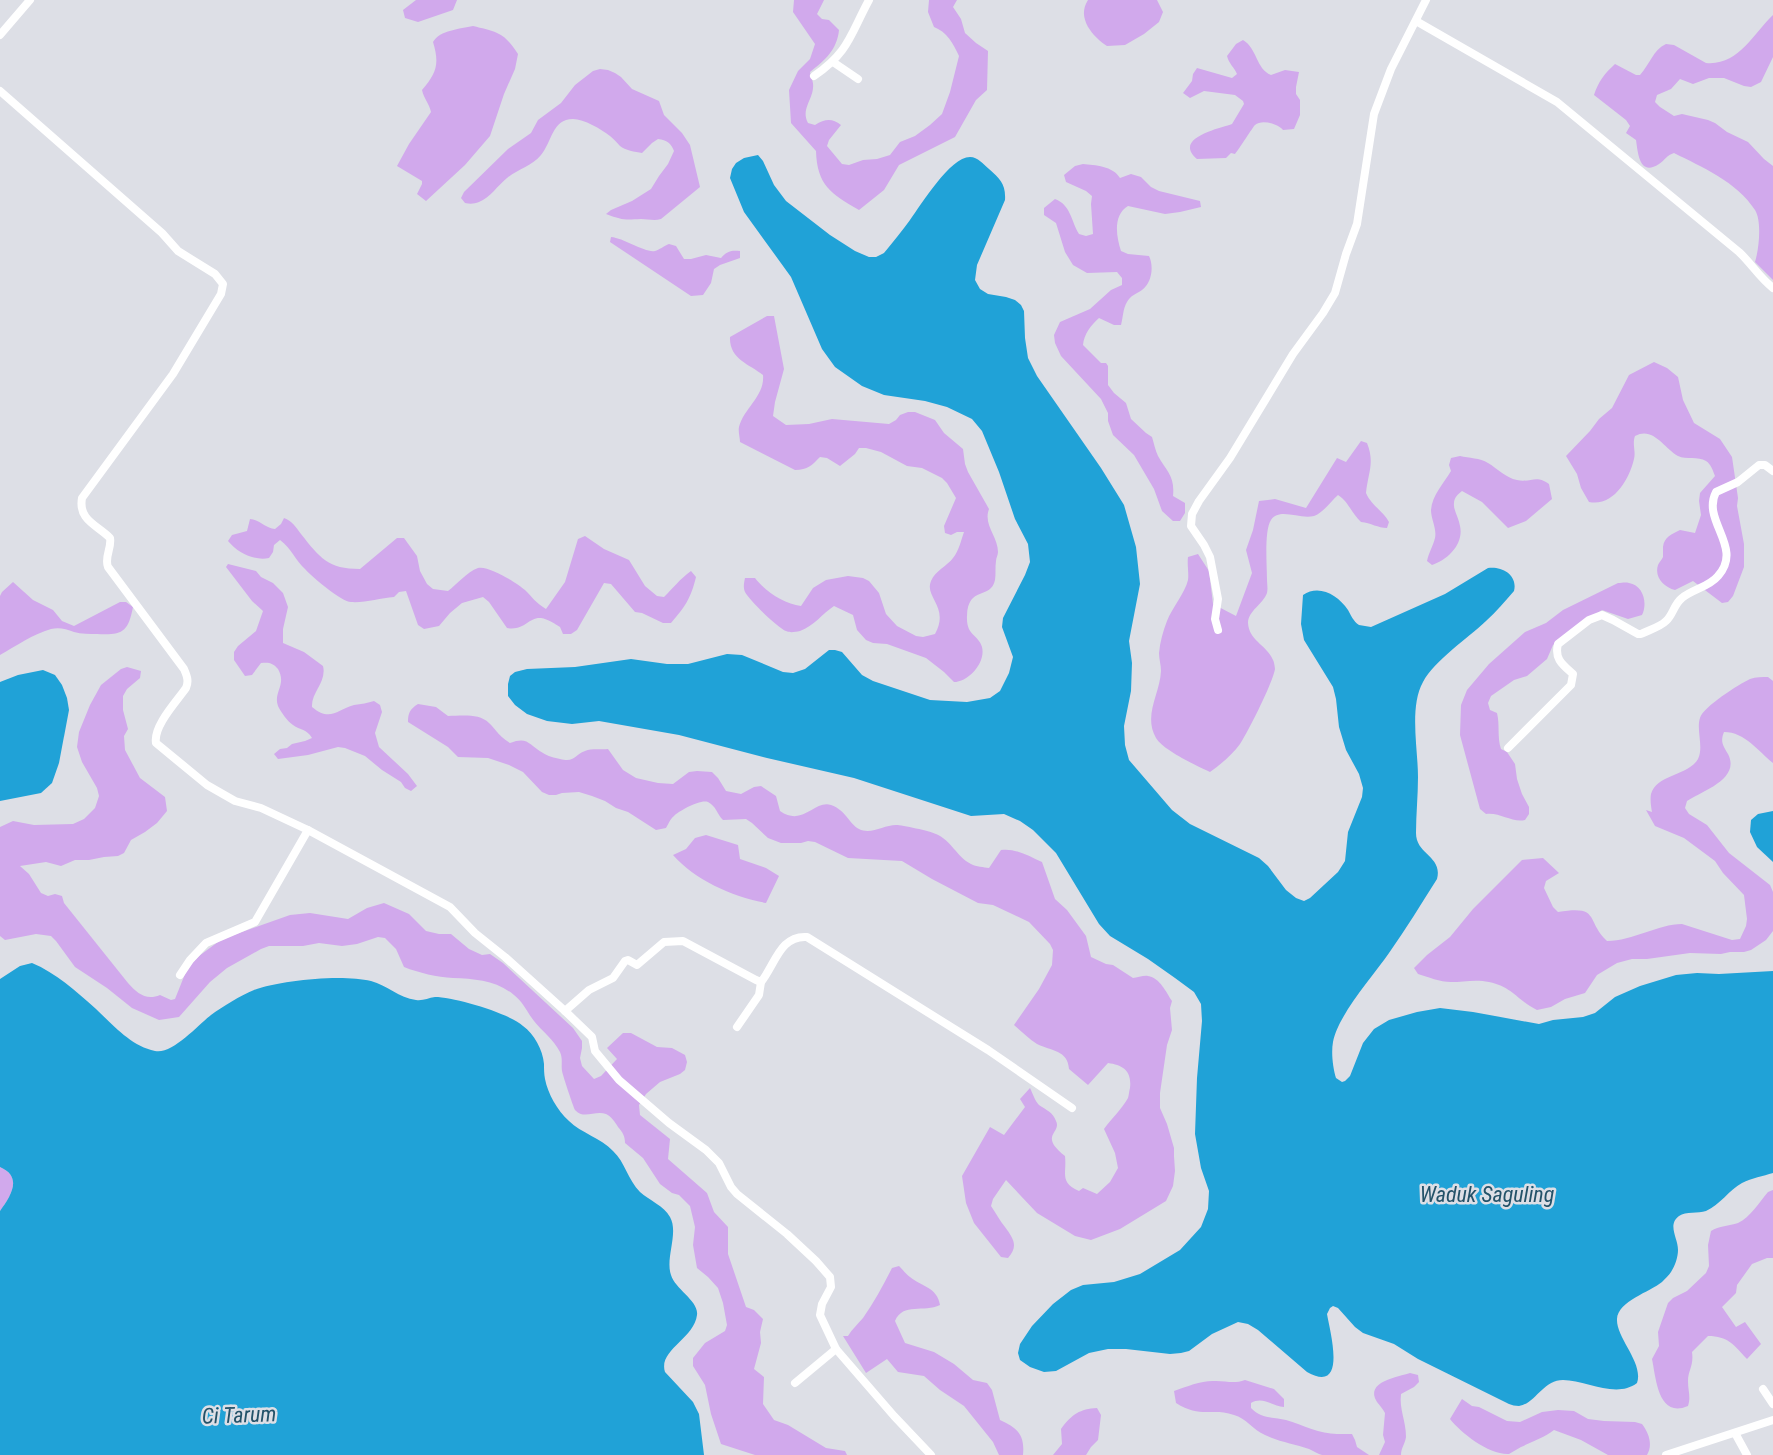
<svg xmlns="http://www.w3.org/2000/svg" width="1773" height="1455" viewBox="0 0 1773 1455" font-family="'Roboto Condensed',sans-serif">
<style>
.green{fill:#d1a9ec}
.water{fill:#20a2d7}
.lines{fill:none;stroke-linecap:round;stroke-linejoin:round}
.minor{stroke:#fff;stroke-width:8}
.labels{text-anchor:middle;dominant-baseline:central;stroke-width:5;stroke-linejoin:round;paint-order:stroke}
.water-label{font-size:22px;font-style:italic;fill:#235269;stroke:#dddfe6}
</style>
<rect width="100%" height="100%" fill="#dddfe6"/>
<g class="green">
<polygon points="416,0 457,0 453,10 418,22 405,18 403,10"/>
<path d="M794,0H824L817,14L822,19L829,20L839,30C837,50 825,60 810,72C811,77 814,83 813,88C812,101 801,109 808,123L815,125C825,119 832,118 841,125L829,140L827,146L842,164L849,165L863,160L877,159L890,155L900,142L915,136L930,125L942,114L950,92L959,56C953,43 947,32 934,27L928,12L929,0H957L953,7L961,19L965,33L976,43L988,51L987,90L976,100L955,137L899,165L884,190L859,210C831,194 817,185 816,151L791,123L789,90L798,71L810,59L815,44L793,12Z"/>
<path d="M1088,0H1157L1163,12L1159,22L1144,34L1125,45L1107,46C1093,37 1076,18 1088,0Z"/>
<path d="M1773,15V57L1761,82L1751,87L1744,86L1724,78H1709L1693,84L1680,79L1671,89L1657,95L1655,102L1660,107L1674,116L1682,114L1708,120L1715,123L1727,132L1748,142L1764,159L1773,166V280L1755,262C1759,249 1762,221 1755,210C1737,182 1702,167 1674,153C1667,155 1665,160 1659,164C1639,177 1638,152 1636,140L1626,133L1630,126L1626,120L1594,95C1598,82 1605,73 1615,64L1636,75H1640C1650,64 1653,50 1666,44L1674,45L1706,63C1738,66 1753,34 1773,15Z"/>
<path d="M473,26C497,32 504,32 518,54L515,69L504,94L490,136L465,165L426,201L417,194L422,184V181L397,166L409,144L431,112C429,103 424,99 422,90C436,73 440,65 433,42C440,30 460,29 473,26Z"/>
<path d="M1243,40C1257,48 1256,69 1271,75L1285,70L1299,72L1296,87V94L1300,100V115L1294,129L1283,130C1278,124 1262,119 1255,125C1253,127 1239,149 1235,154L1231,153L1226,158L1197,159C1172,138 1221,128 1232,124L1244,104L1243,101L1235,95L1204,91L1190,98L1183,93L1192,81L1193,74L1197,68L1232,78L1237,74C1234,67 1229,64 1227,56L1236,44Z"/>
<path d="M600,69L608,70L615,73L621,77L632,89L659,101L664,115L682,133L690,145L700,187L661,219C654,221 648,219 641,219C624,220 622,220 606,214L611,210L632,201L651,189L659,176L668,164L674,151C671,143 667,140 658,139L652,143L642,153C635,152 625,150 620,146C617,143 614,139 610,136C601,129 584,119 573,119C552,119 552,142 541,155C532,166 518,169 507,178C498,185 490,198 479,202C474,204 470,204 465,203L461,198L464,192L508,149L531,133L538,120L561,103L575,85L593,71Z"/>
<path d="M1083,164C1095,165 1113,166 1120,178L1131,174L1141,177L1151,187L1159,191L1200,201L1201,207L1180,212L1165,214L1128,206C1113,215 1116,236 1121,251L1128,254L1149,256C1154,266 1152,283 1142,290C1136,294 1130,296 1127,302C1123,308 1123,318 1121,325H1114L1099,318C1091,325 1084,334 1083,345L1101,363H1106L1108,366V385L1114,393L1126,403L1131,419L1146,433L1152,437C1154,443 1155,450 1158,456C1167,472 1175,476 1173,496L1185,503V513L1180,521H1173L1162,511L1154,489L1134,455L1113,435L1108,421V413L1101,399L1061,356L1055,343L1054,335L1060,322L1090,309L1111,290L1122,285V278L1117,272L1087,273L1073,265L1065,252L1056,223L1044,215V208L1055,199C1071,205 1071,221 1079,234L1086,236L1093,234L1091,204L1092,196L1086,191L1066,182L1064,175L1075,166Z"/>
<path d="M611,237C624,238 645,253 655,251C659,250 664,246 669,244L676,246L684,259H691L706,255L721,258C727,251 731,250 740,251V258L720,265L714,269L711,283L703,295L691,296L610,242Z"/>
<path d="M767,316H774L784,369L775,402L773,416L786,425L809,424L832,419L889,424L896,420L900,415L908,412H915L935,420L944,433L963,449L965,464L968,472L989,509C983,525 998,536 998,552C998,555 996,558 996,561C995,567 996,574 995,580C991,600 968,585 967,616C966,636 978,634 982,647C986,663 968,682 954,682L944,672L926,658L887,644L873,643L866,640L857,630L853,615L834,606C822,614 814,626 800,631C795,632 790,633 786,631C778,628 749,600 745,592C743,587 744,583 745,578H755C765,591 784,604 801,606L813,588L826,580L848,576L863,578L869,581L879,593L886,614L897,626L916,636L923,637L935,634C950,607 924,597 931,581C935,571 947,566 953,558C959,551 961,540 964,532H957L951,535L945,533L944,526L956,498L947,483L942,478L922,468L907,466L881,452L866,448H859L855,454L840,466L827,458L820,457C812,465 808,470 795,470L740,442C740,438 738,431 739,427C744,408 765,396 763,375C749,364 729,359 730,337Z"/>
<path d="M1654,362L1667,368L1678,377L1683,400L1694,423L1720,439L1732,457L1738,498L1737,506L1744,544V567L1733,596L1728,602L1722,603L1693,581L1675,590C1664,587 1654,577 1658,565C1659,562 1662,560 1663,557C1663,556 1663,547 1663,547C1664,537 1672,534 1680,530L1695,533L1701,515L1699,501L1700,493L1715,476C1713,471 1711,464 1706,461C1698,456 1686,460 1678,456C1664,448 1653,426 1635,436C1632,444 1636,451 1634,459C1629,480 1613,507 1589,502L1581,488L1577,474L1566,456L1590,431L1599,419L1612,408L1629,375Z"/>
<path d="M1361,441L1367,443C1375,463 1368,473 1366,493C1371,505 1383,511 1389,522L1387,528C1378,528 1371,523 1361,522C1352,514 1348,501 1338,495C1331,501 1323,513 1314,516C1300,520 1280,507 1271,520C1264,531 1267,565 1267,579C1267,583 1268,589 1267,593C1263,604 1248,611 1248,623C1249,641 1267,645 1273,660C1274,661 1275,668 1275,669C1273,682 1248,732 1240,744C1232,755 1221,764 1210,772C1197,766 1163,750 1156,738C1143,715 1160,694 1161,671C1161,665 1159,659 1159,653C1160,642 1163,631 1167,621C1172,608 1185,593 1188,580C1189,573 1187,565 1188,557L1198,554L1209,571L1213,604L1236,616L1252,573L1246,550L1253,530L1259,501L1275,499L1306,508L1337,458L1346,462Z"/>
<path d="M1460,456C1469,458 1480,458 1488,463C1498,469 1506,478 1517,480C1531,483 1536,474 1549,484L1552,499L1526,521L1508,528L1482,502L1462,491C1458,494 1454,498 1454,503C1453,510 1459,518 1460,526C1464,544 1448,560 1432,565L1427,561C1429,552 1433,546 1435,538C1437,529 1431,519 1431,510C1432,495 1444,483 1451,471L1449,465L1451,458Z"/>
<path d="M284,518C292,521 296,527 301,534C320,558 328,569 360,569L397,538H404L417,556L420,571L427,584L433,589L448,591C457,584 467,572 478,568C488,565 517,583 525,590C533,598 535,602 546,609L565,582L578,539L585,536L604,549L629,560L645,586L657,596L664,597C673,588 680,579 691,571L696,577C691,598 685,607 671,623H663L642,613L635,612L611,584L604,583L577,630L571,634H563L560,627C555,624 548,619 541,618C528,617 525,631 507,628L489,602L483,597L462,603L450,613L439,626L424,629L418,625L406,591L399,592L394,597C380,598 365,603 351,602C342,602 312,577 305,569C296,561 291,548 280,540L274,545L273,552L269,558C254,561 238,553 228,541L232,535L247,531L250,519C260,520 265,528 275,529L281,524Z"/>
<path d="M228,564L256,571L261,577L273,583L283,593L288,607L283,629V643L304,652L323,666C327,682 311,692 312,707C330,722 337,710 354,705C361,704 368,703 374,701L380,705L382,712L375,733L379,747L408,774L417,786L411,791L405,788L401,782L382,770L365,756L345,748L338,747L308,755L278,759L274,754L280,749L287,748L292,744L305,741L312,738C307,729 300,730 293,725C287,721 281,712 278,706C273,692 287,685 278,669C273,663 269,662 261,663L252,675L245,676L234,660V652L238,646L256,631L263,611L252,601L226,567Z"/>
<path d="M13,582L33,600L53,610L62,621L74,626L120,602H126L133,607C128,633 122,635 97,634C90,634 81,634 74,632C66,629 59,627 51,629C33,634 16,646 0,655V596L2,592Z"/>
<path d="M1618,583C1622,583 1625,582 1629,583C1643,585 1648,603 1642,615L1628,619L1602,610L1553,645L1547,659L1527,676L1514,680L1491,696L1488,703L1490,710L1497,713C1500,725 1497,737 1501,749L1507,752L1515,764L1517,779L1522,794L1529,807V814L1525,820C1512,823 1500,812 1486,814L1480,809L1460,735L1461,705L1467,690L1489,664L1525,632L1546,623L1563,610Z"/>
<path d="M127,667L141,671L140,678L127,689L123,696V710L128,729L124,736L125,750L140,778L165,797L167,811L157,823L145,832L131,840L124,853L118,856L104,857L89,860H75L61,866L46,862L20,866L29,874L41,893L48,896L55,894L62,896L64,903L128,983C137,993 146,1001 160,995L171,1000L175,999L187,969L199,956L222,939L290,915L310,913L348,919L367,908L384,903L409,914L426,931L439,934H451L469,949L482,955L490,954L503,963L573,1028L582,1041V1048L580,1058L582,1066L594,1079L601,1076L617,1059L607,1048L623,1033H631L657,1047L672,1048L685,1055L687,1062L685,1070L680,1074L660,1082L646,1094L639,1105L640,1115L670,1139L668,1159L707,1193L714,1212L728,1227V1254L746,1307L754,1310L763,1319L760,1332L761,1343L754,1369L764,1377L763,1404L774,1420L788,1425L826,1448L845,1451L847,1455H755L721,1444L711,1414L705,1385L693,1366V1358L705,1343L725,1331L727,1325L723,1303L718,1288L708,1277L697,1268L693,1245L695,1227L690,1206L679,1195L672,1193L660,1184L643,1158L625,1143C625,1136 623,1133 618,1127C615,1122 611,1116 606,1114C595,1110 584,1120 575,1110C573,1106 563,1076 562,1071C561,1064 563,1059 560,1052C554,1040 542,1031 534,1021C527,1012 523,1002 514,995C496,980 475,979 453,978C437,977 419,973 404,967L396,949L385,938L378,937L357,944L342,946L319,943L303,946H269L261,949L227,968L210,982L179,1017L159,1020L132,1008L107,988L75,967L56,941L51,936L36,934L5,940L0,936V827L13,821L34,825L73,824L84,819L95,808L99,796L97,788L82,762L77,747L79,732L90,705L101,685L121,669Z"/>
<path d="M1768,677L1773,681V763C1758,751 1745,732 1724,732C1720,742 1723,745 1728,754C1741,779 1702,791 1687,801L1685,808L1689,814L1707,825L1729,853L1770,885L1773,892V931L1766,940L1751,950L1744,952H1730L1721,954L1690,953L1647,959H1632L1617,963L1597,975L1585,993L1565,999L1551,1007L1537,1010C1518,1001 1513,987 1489,982C1476,979 1463,982 1451,982C1440,982 1428,977 1418,974L1414,968L1427,955L1450,937L1473,909L1522,860L1543,858L1559,873L1546,881L1544,888L1553,907L1558,912C1601,905 1585,920 1607,941C1633,941 1658,924 1682,924L1732,940L1740,939L1746,926L1747,919L1744,895L1723,873L1715,861L1684,838L1655,826L1646,810L1652,812C1651,807 1650,799 1651,794C1657,774 1688,776 1698,759C1704,747 1696,730 1700,718C1703,707 1739,684 1750,679C1756,677 1762,677 1768,677Z"/>
<path d="M418,704L436,707L448,716C461,716 479,713 489,723C498,732 498,735 510,743C528,736 529,745 543,753C547,756 555,758 560,759C575,763 574,755 585,751C592,748 601,750 608,749L623,770L636,778L658,783L673,784L689,772L697,771L712,772L718,778L726,791L741,794L754,787L761,786L776,796L780,811C803,827 814,800 831,805C846,810 849,824 859,829C871,835 884,825 896,825C902,825 930,831 936,834C951,840 957,857 971,864C976,867 984,867 989,868L1001,850C1016,848 1028,856 1042,862L1055,899L1067,910L1086,936L1091,957L1106,964L1113,965L1133,978C1137,978 1144,975 1148,976C1160,978 1166,992 1172,1001L1170,1008L1172,1030L1167,1045L1160,1093V1108L1167,1124L1174,1148V1156L1175,1171L1173,1186L1166,1201L1120,1229L1091,1240L1075,1236L1037,1213L1006,1180L993,1199L991,1206C996,1213 1000,1221 1005,1227C1013,1238 1019,1246 1008,1258L1001,1257L974,1223L966,1203L962,1176L990,1127L1004,1135L1025,1107L1020,1099L1030,1088C1033,1094 1035,1101 1039,1105C1046,1110 1053,1112 1056,1121C1062,1133 1038,1135 1065,1156C1067,1174 1059,1182 1079,1191L1083,1188L1097,1194L1110,1182L1118,1168L1115,1153L1104,1129C1111,1119 1122,1109 1128,1098C1129,1095 1129,1091 1130,1088C1132,1071 1123,1065 1108,1063L1088,1085L1069,1069C1068,1050 1051,1051 1037,1044C1029,1039 1021,1031 1014,1025L1039,989L1052,965L1053,950L1050,944L1029,922L993,905L978,903L932,879L902,861L848,858L815,842L808,841L801,843H781L768,838L752,823L746,819L723,820C717,814 716,806 708,802C700,799 679,811 674,816C670,819 668,825 666,828L656,830L628,812L616,808L605,801L592,796L579,792L562,793L556,795H549L542,792L523,772L509,765L488,758L458,757L448,747L408,722C408,713 410,709 418,704Z"/>
<path d="M706,835L738,845L740,859L766,868L779,876L766,903C733,897 695,880 673,855L686,849L695,838Z"/>
<path d="M0,1167C23,1177 11,1196 0,1211Z"/>
<path d="M1773,1190V1258H1767L1752,1264L1737,1285L1736,1293L1722,1307L1736,1327L1745,1322L1761,1344L1747,1359C1734,1345 1728,1336 1708,1336L1692,1352C1694,1366 1688,1370 1688,1381C1688,1391 1691,1397 1688,1406C1658,1419 1656,1378 1652,1359L1659,1346L1658,1332L1668,1303L1673,1298L1687,1291L1706,1273L1709,1266L1708,1245L1711,1231C1719,1226 1729,1226 1738,1223C1750,1218 1760,1201 1768,1192Z"/>
<path d="M899,1266C903,1270 906,1274 910,1277C922,1287 937,1287 940,1305C924,1313 903,1302 895,1321L905,1343L934,1352L954,1364L973,1380L987,1383L992,1390L1000,1420C1017,1428 1025,1434 1023,1455H999L993,1442L964,1406L940,1390L924,1376L898,1372L887,1359L866,1373L843,1336H848C852,1329 858,1324 863,1318C874,1302 883,1286 892,1268Z"/>
<path d="M1410,1373L1418,1375L1419,1382L1414,1387L1401,1394C1399,1409 1406,1421 1406,1437C1405,1444 1401,1448 1401,1455H1379L1385,1442L1383,1435L1385,1413C1383,1409 1380,1406 1377,1402C1364,1381 1399,1377 1410,1373Z"/>
<path d="M1245,1380L1274,1389L1284,1399V1407C1272,1406 1263,1396 1251,1403V1408C1261,1419 1273,1417 1286,1420C1303,1425 1320,1434 1337,1434C1342,1434 1347,1434 1352,1434L1355,1440L1357,1447L1369,1455C1355,1455 1335,1455 1322,1455C1318,1454 1314,1451 1309,1449C1295,1444 1279,1442 1265,1435C1253,1430 1246,1418 1234,1415C1212,1407 1201,1419 1176,1403L1174,1391C1188,1386 1202,1380 1216,1381C1227,1381 1234,1384 1245,1380Z"/>
<path d="M1462,1399L1472,1406L1479,1407L1507,1421L1520,1422L1542,1412L1558,1410L1574,1411L1588,1419L1604,1421L1635,1422L1642,1424C1649,1433 1653,1445 1647,1455H1608L1581,1440L1554,1430C1544,1438 1533,1441 1521,1447C1517,1449 1513,1452 1509,1454C1489,1455 1461,1433 1450,1419Z"/>
<path d="M1097,1408L1101,1415L1098,1440L1091,1447L1086,1455H1053L1062,1444L1061,1429C1072,1414 1080,1409 1097,1408Z"/>
</g>
<g class="water">
<path d="M758,155L763,161L774,185L786,201L830,235L855,251L869,257H876L884,253C893,242 902,231 910,220C921,205 950,157 970,157C978,157 983,164 989,169C1000,179 1006,184 1005,200L977,265L975,280L980,289L988,294L1006,297L1015,300L1021,305L1024,311L1025,338L1028,358L1037,376L1101,468L1124,505L1136,547L1140,584L1129,641L1132,663L1131,691L1124,726L1125,745L1129,760L1172,810L1190,824L1259,858L1268,866L1286,890L1296,898L1304,901L1310,898L1338,872L1345,861L1348,832L1362,797L1363,788L1359,774L1346,750L1339,727L1336,699L1333,687L1304,640L1301,624L1303,595C1319,584 1338,595 1348,610C1351,615 1353,621 1359,625L1371,627L1445,594L1488,568C1502,566 1518,575 1514,591C1505,601 1496,612 1486,621C1468,638 1434,661 1423,682C1409,707 1418,749 1418,777C1418,796 1416,814 1416,833C1416,855 1443,856 1437,879C1421,904 1406,929 1389,953C1373,976 1338,1015 1333,1042C1331,1053 1333,1068 1336,1078L1342,1082L1345,1081L1350,1076L1363,1043L1374,1029L1389,1020L1417,1012L1440,1008L1473,1012L1539,1024L1553,1020L1583,1017L1595,1013L1615,997L1640,986L1676,975L1697,973L1719,974L1773,971V1173C1763,1176 1752,1178 1742,1183C1729,1190 1720,1205 1706,1211C1698,1214 1686,1211 1679,1216C1667,1225 1678,1238 1678,1250C1678,1257 1675,1266 1671,1272C1669,1275 1665,1279 1662,1282C1650,1292 1618,1301 1617,1319C1616,1338 1644,1363 1637,1383C1616,1399 1586,1380 1563,1380C1543,1380 1535,1404 1519,1406C1515,1406 1512,1405 1509,1404L1418,1359L1394,1344L1363,1333L1355,1327L1338,1308L1333,1306L1330,1308L1327,1314C1330,1332 1348,1395 1307,1372L1258,1330L1248,1324L1238,1322L1212,1334L1189,1351L1181,1353L1170,1354L1126,1349H1108L1089,1353L1056,1371L1044,1372L1030,1367L1020,1360L1018,1353L1020,1344L1032,1326L1053,1304L1071,1290L1083,1285L1114,1282L1140,1274L1180,1250L1201,1227L1208,1209L1209,1191L1201,1168L1195,1134L1197,1078L1202,1021L1201,1004L1194,992L1175,978L1148,959L1110,936L1099,924L1056,853L1033,830L1020,821L1004,814L971,816L854,778L767,758L679,735L599,721L572,724L547,721L527,714L515,705L508,696V684L510,676L515,672L527,669L575,667L631,659L667,664H688L727,654L742,655L783,672L793,673L805,669L829,650H835L842,652L862,675L873,681L930,700L967,702L990,698L1000,691L1009,673L1013,657L1002,627L1003,618L1025,575L1030,562L1028,544L1015,519L999,472L982,431L972,419L947,407L925,401L884,395L862,386L835,367L822,349L791,277L744,212L730,178L732,169L736,163L744,158Z"/>
<polygon points="43,670 55,675 62,685 67,698 69,710 59,763 52,783 41,793 0,801 0,682 18,675"/>
<polygon points="1773,811 1773,862 1757,847 1750,832 1751,820 1758,814"/>
<path d="M32,963C56,973 76,991 96,1009C113,1025 131,1046 155,1051C172,1055 198,1025 211,1015C222,1007 241,995 254,990C281,980 342,974 371,981C387,985 399,998 416,1000C423,1001 428,998 435,997C454,997 509,1013 523,1026C534,1034 543,1050 544,1064C544,1069 544,1074 545,1079C548,1094 557,1110 569,1121C581,1133 601,1138 613,1151C625,1162 628,1180 640,1192C649,1200 664,1206 670,1217C679,1233 665,1258 671,1275C675,1289 699,1301 697,1315C694,1339 658,1350 665,1372L693,1402L699,1414L704,1455H0V1211C11,1196 23,1177 0,1167V979L20,966Z"/>
</g>
<g class="lines">
<g class="minor">
<path d="M1416,21L1557,102L1739,252C1751,263 1759,277 1773,288"/>
<polyline points="0,35 30,0"/>
<polyline points="833,62 858,79"/>
<path d="M814,76C849,52 850,35 869,0"/>
<path d="M0,91L162,233L178,251L215,274L223,284L221,294L173,374L82,498C78,520 97,525 110,538C112,548 104,557 108,567L184,669C187,676 189,681 186,688C177,701 153,726 156,743L207,785L235,801L261,808L308,830L450,907L475,933L505,957L565,1011L592,1037L595,1051L619,1080L669,1123L706,1150L719,1163L731,1187L737,1194L787,1234L816,1261L830,1277L831,1287L822,1304L820,1315L836,1349L894,1416L931,1455"/>
<polyline points="1218,630 1215,619 1218,599 1210,557 1204,545 1191,526 1192,514 1199,501 1230,458 1293,354 1323,313 1335,293 1346,254 1357,224 1374,114 1391,69 1426,0"/>
<path d="M1508,748L1571,685L1573,674C1563,665 1554,659 1558,644L1589,620L1602,615L1613,620L1638,634H1641C1649,630 1660,627 1666,621C1673,615 1674,604 1682,598C1693,589 1709,587 1718,576C1744,547 1701,521 1716,492L1738,482L1759,465H1765L1773,471"/>
<polyline points="180,975 190,960 206,943 255,922 308,830"/>
<path d="M565,1011L589,990L613,978L625,961L628,960L637,965L664,942L683,941L756,980L761,982C775,965 780,935 807,937L988,1050L1072,1108"/>
<polyline points="737,1027 759,995 761,982"/>
<polyline points="795,1383 836,1349"/>
<polyline points="1763,1389 1773,1404"/>
<polyline points="1735,1433 1747,1455"/>
<polyline points="1666,1455 1773,1420"/>
</g>
</g>
<g class="labels">
<g class="water-label">
<text x="1487" y="1194">Waduk Saguling</text>
<text transform="translate(239 1415) rotate(-2)">Ci Tarum</text>
</g>
</g>
</svg>
